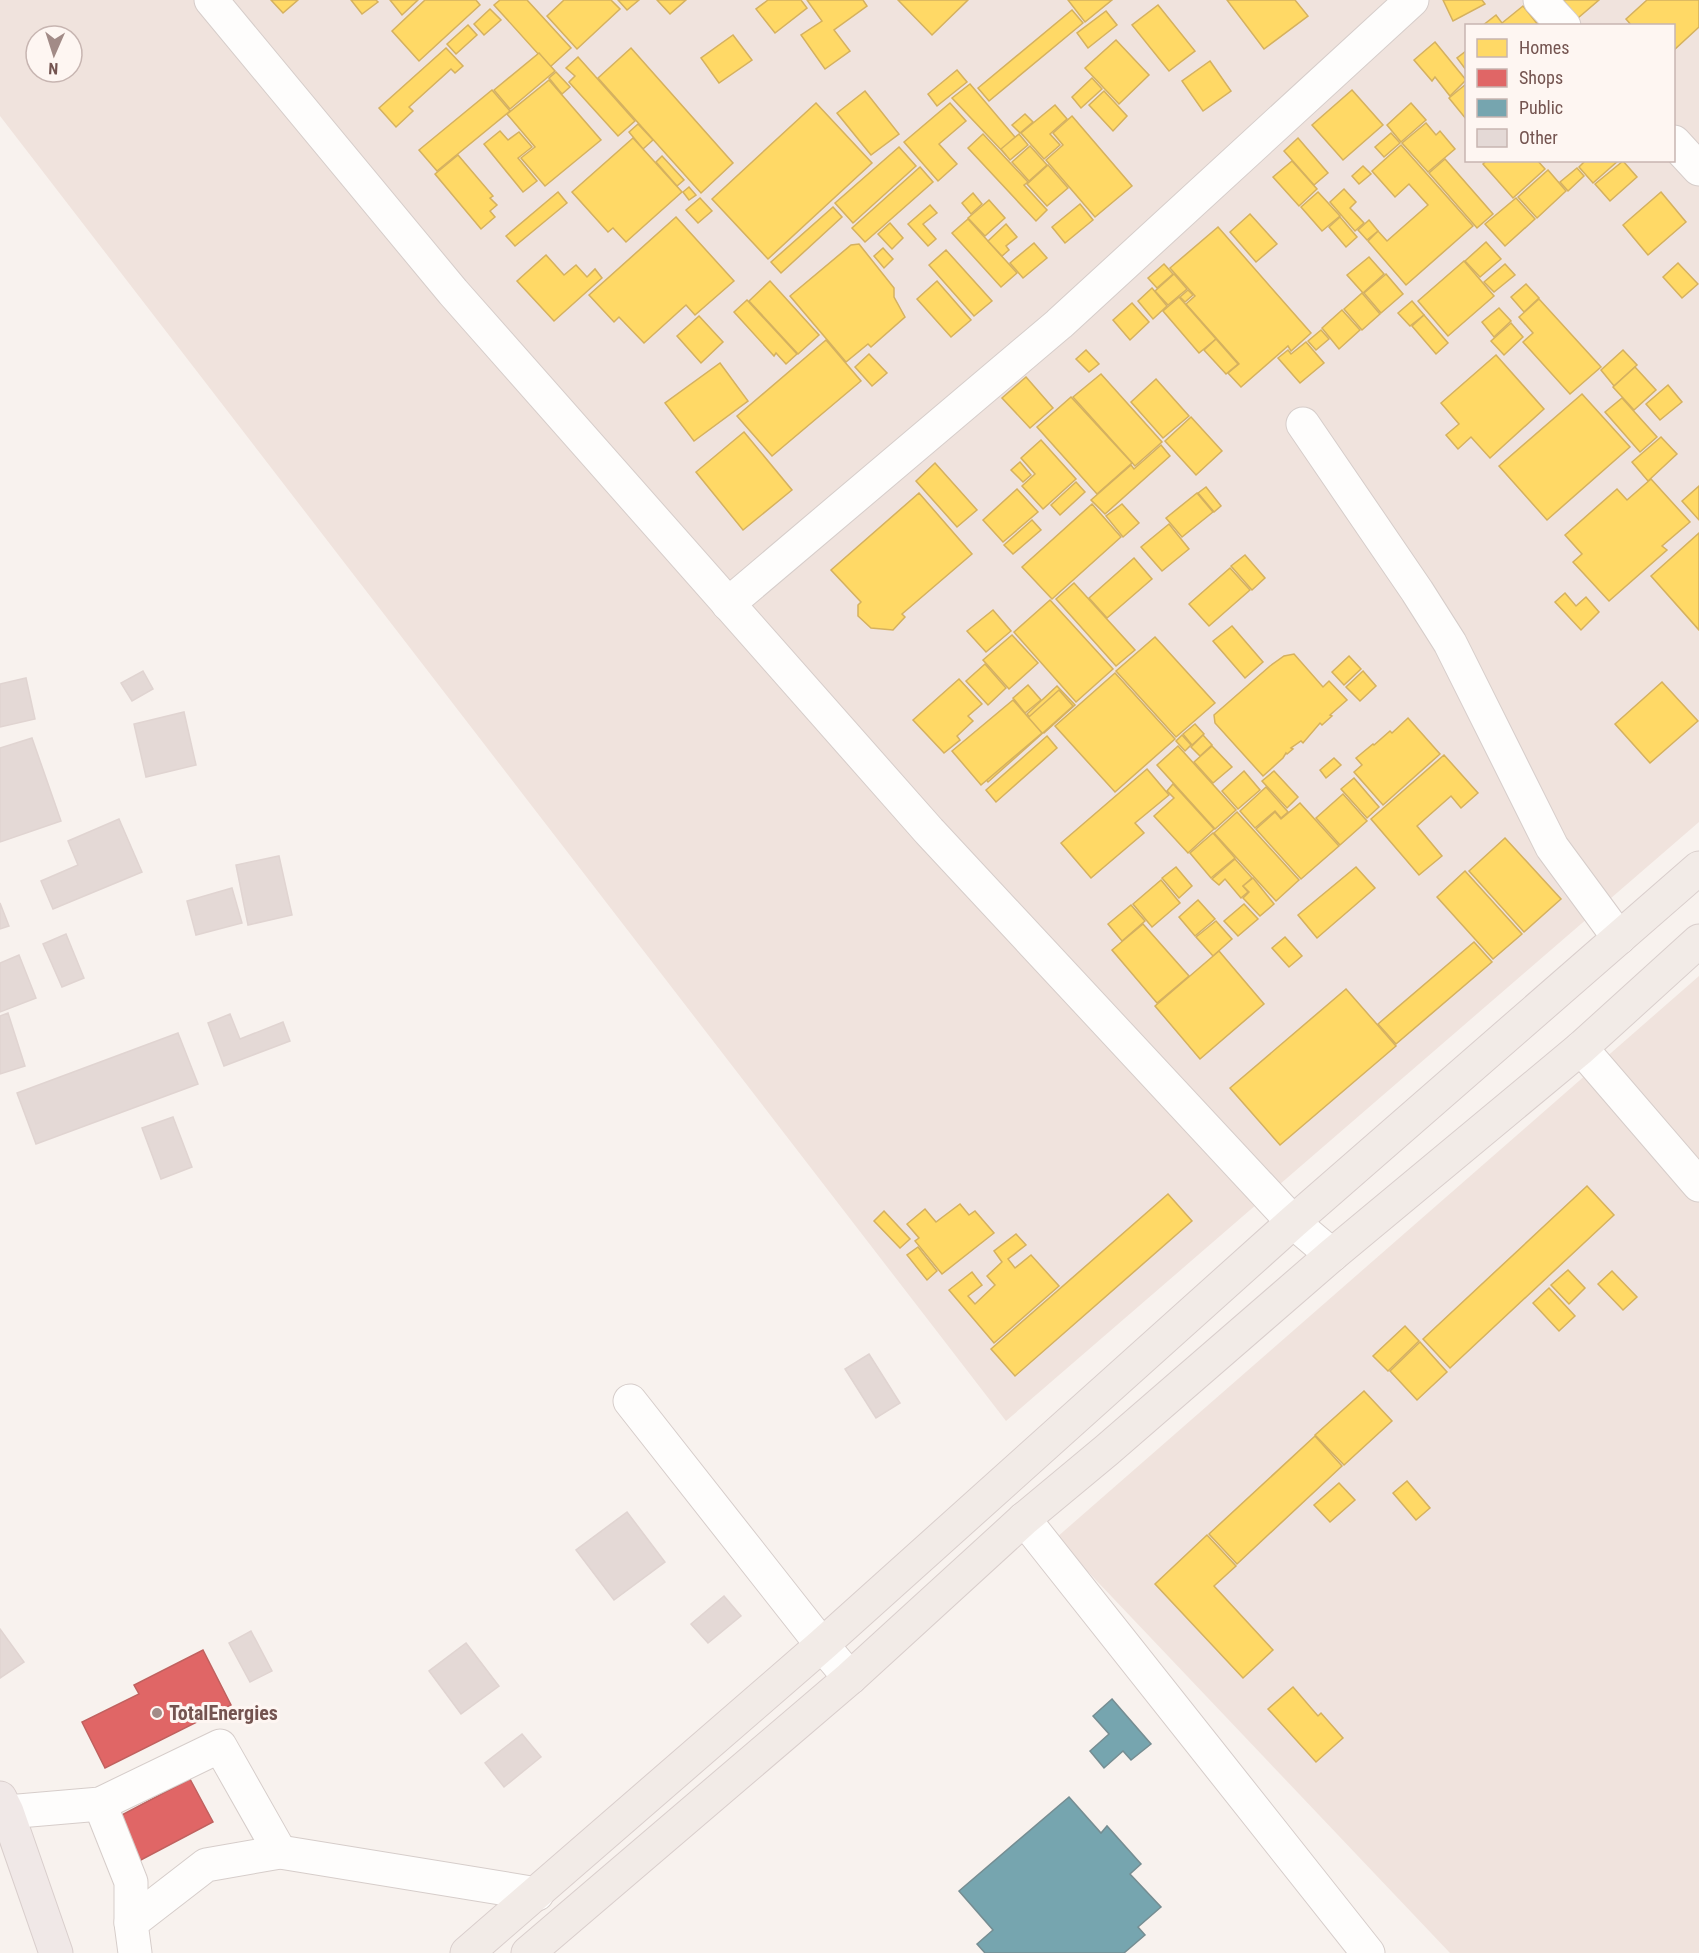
<svg xmlns="http://www.w3.org/2000/svg" width="1699" height="1953" viewBox="0 0 1699 1953" font-family="'Roboto Condensed',sans-serif">
<style>
.residential{fill:#f0e3dd;fill-rule:evenodd}
.homes{fill:#ffd966;stroke:#d5b15f;stroke-width:1.5}
.shops{fill:#e06666;stroke:#c0615f;stroke-width:1.5}
.public{fill:#76a5af;stroke:#758d92;stroke-width:1.5}
.building{fill:#e4d9d6;stroke:#e0d4d1;stroke-width:1.5}
.lines{fill:none;stroke-linecap:round;stroke-linejoin:round}
.minor-casing{stroke:#d6cdca;stroke-width:35}
.major-casing{stroke:#d9cecc;stroke-width:35}
.highway-casing{stroke:#d9cecc;stroke-width:35}
.minor{stroke:#fefdfc;stroke-width:33}
.major{stroke:#f2ebe7;stroke-width:33}
.highway{stroke:#f0e8e7;stroke-width:33}
.poi-dot{fill:#a28b87;stroke:#fef6f2;stroke-width:2}
.labels{text-anchor:middle;dominant-baseline:central;stroke-width:6;stroke-linejoin:round;paint-order:stroke}
.poi-label{font-size:20px;font-weight:bold;fill:#745450;stroke:#fef6f2;text-anchor:start}
</style>
<rect width="100%" height="100%" fill="#f8f2ee"/>
<g class="residential">
<path d="M0,0H1699V822L1006,1421L0,116ZM1466,26H1674V160H1466ZM36,36H72V72H36Z"/>
<polygon points="1699,976 1699,1953 1450,1953 1056,1538"/>
</g>
<g class="homes">
<polygon points="271,0 298,0 283,13"/>
<polygon points="351,0 376,0 378,2 362,14"/>
<polygon points="390,0 418,0 402,15"/>
<polygon points="425,0 476,0 480,5 419,61 392,31"/>
<polygon points="500,0 527,0 571,48 550,67 494,5"/>
<polygon points="564,0 611,0 620,9 577,49 547,16"/>
<polygon points="618,0 639,0 627,10"/>
<polygon points="657,0 686,0 670,14"/>
<polygon points="768,0 801,0 807,8 775,33 756,9"/>
<polygon points="807,0 863,0 867,6 834,30 850,51 825,69 801,35 822,21"/>
<polygon points="898,0 968,0 932,35"/>
<polygon points="1068,0 1112,0 1085,22"/>
<polygon points="1227,0 1295,0 1308,16 1264,49"/>
<polygon points="1443,0 1482,0 1485,4 1453,21"/>
<polygon points="1563,0 1599,0 1578,18"/>
<polygon points="1647,0 1699,0 1699,27 1674,50 1674,26 1632,26 1626,19"/>
<polygon points="1158,5 1195,51 1169,71 1132,25"/>
<polygon points="1523,6 1539,26 1482,26 1496,15 1502,23"/>
<polygon points="490,9 501,20 484,35 474,24"/>
<polygon points="1072,10 1083,23 989,101 978,88"/>
<polygon points="1106,11 1117,25 1088,48 1077,33"/>
<polygon points="468,25 477,35 456,54 447,44"/>
<polygon points="733,35 752,60 719,83 701,58"/>
<polygon points="1116,40 1149,75 1119,104 1085,68"/>
<polygon points="1435,42 1466,80 1450,96 1435,77 1432,81 1414,60"/>
<polygon points="446,48 463,66 455,73 451,69 409,107 413,111 396,127 379,108"/>
<polygon points="631,48 733,163 701,193 598,78"/>
<polygon points="1466,51 1466,70 1457,58"/>
<polygon points="539,53 555,71 510,109 494,90"/>
<polygon points="578,57 635,121 618,136 569,82 575,76 566,68"/>
<polygon points="1210,61 1231,91 1203,111 1182,81"/>
<polygon points="957,70 967,82 937,106 928,94"/>
<polygon points="556,72 570,87 562,94 549,78"/>
<polygon points="1092,78 1102,89 1081,108 1072,97"/>
<polygon points="549,80 601,140 545,186 521,158 535,147 507,114"/>
<polygon points="970,84 1020,143 1006,155 952,98"/>
<polygon points="1466,84 1466,119 1449,98"/>
<polygon points="492,90 510,111 437,171 419,150"/>
<polygon points="1352,90 1383,125 1343,160 1312,125"/>
<polygon points="865,91 899,134 871,155 837,113"/>
<polygon points="1104,91 1127,116 1113,131 1089,105"/>
<polygon points="816,103 872,163 768,259 712,199"/>
<polygon points="950,103 966,121 939,144 957,164 938,181 904,142"/>
<polygon points="1411,103 1426,120 1401,142 1387,125"/>
<polygon points="1055,105 1067,119 1050,134 1060,145 1044,159 1021,133"/>
<polygon points="1025,114 1033,122 1020,133 1012,125"/>
<polygon points="1072,116 1132,186 1095,217 1046,160 1063,145 1053,133"/>
<polygon points="1426,123 1436,135 1440,131 1455,149 1428,172 1402,143"/>
<polygon points="638,124 653,140 643,149 629,132"/>
<polygon points="500,131 508,140 519,132 532,147 518,158 537,181 523,192 484,144"/>
<polygon points="1391,133 1400,143 1384,157 1375,147"/>
<polygon points="983,134 1028,182 1024,185 1047,210 1036,221 968,148"/>
<polygon points="1019,134 1028,145 1010,160 1001,149"/>
<polygon points="633,138 682,192 626,242 613,228 608,232 572,192"/>
<polygon points="1298,138 1328,173 1314,185 1284,151"/>
<polygon points="1401,145 1473,226 1406,285 1368,241 1378,231 1387,241 1428,205 1409,184 1395,197 1372,171"/>
<polygon points="1030,146 1047,165 1029,181 1012,162"/>
<polygon points="899,147 916,166 853,223 835,203"/>
<polygon points="458,155 493,196 490,198 497,205 490,211 495,217 481,229 435,174"/>
<polygon points="662,156 684,180 677,186 656,162"/>
<polygon points="1445,159 1493,214 1477,228 1429,173"/>
<polygon points="1487,160 1537,160 1545,169 1513,198 1483,164"/>
<polygon points="1586,160 1619,160 1593,183 1579,167"/>
<polygon points="1292,161 1317,189 1299,206 1273,177"/>
<polygon points="1623,161 1637,177 1610,201 1595,184"/>
<polygon points="1048,165 1068,188 1047,206 1027,184"/>
<polygon points="1363,166 1371,174 1359,184 1352,176"/>
<polygon points="920,167 933,182 865,242 852,228"/>
<polygon points="1577,168 1584,176 1568,191 1560,182"/>
<polygon points="1548,170 1566,191 1537,218 1518,197"/>
<polygon points="689,187 696,195 689,200 683,192"/>
<polygon points="1344,189 1356,202 1350,208 1364,223 1355,231 1330,202"/>
<polygon points="558,192 567,203 515,246 506,236"/>
<polygon points="1318,192 1340,216 1322,231 1301,207"/>
<polygon points="1661,192 1686,222 1648,255 1623,225"/>
<polygon points="973,193 982,204 971,214 962,203"/>
<polygon points="700,198 712,211 698,223 686,210"/>
<polygon points="1516,198 1535,219 1505,246 1485,224"/>
<polygon points="989,200 1005,218 985,236 968,218"/>
<polygon points="1080,204 1093,220 1065,243 1052,227"/>
<polygon points="930,205 937,213 923,224 936,239 928,246 908,224"/>
<polygon points="833,207 842,217 781,273 771,262"/>
<polygon points="1250,214 1277,244 1256,262 1230,232"/>
<polygon points="676,217 734,281 695,315 686,305 644,343 619,317 614,322 589,295"/>
<polygon points="1340,217 1357,237 1346,247 1329,227"/>
<polygon points="968,219 1017,273 1001,287 952,233"/>
<polygon points="1369,220 1378,231 1367,240 1358,230"/>
<polygon points="890,223 903,238 892,249 878,234"/>
<polygon points="1006,224 1017,237 1006,246 1009,250 1002,256 988,241"/>
<polygon points="1218,227 1311,333 1291,351 1288,346 1241,387 1228,373 1239,364 1186,304 1195,296 1170,268"/>
<polygon points="1486,242 1501,259 1480,277 1465,261"/>
<polygon points="1034,243 1047,258 1023,278 1010,263"/>
<polygon points="859,244 894,288 894,297 905,317 871,347 868,344 846,362 790,296 851,245"/>
<polygon points="883,248 893,259 884,268 874,256"/>
<polygon points="946,250 992,301 974,316 929,265"/>
<polygon points="546,255 564,275 576,265 587,277 595,269 602,278 554,321 517,281"/>
<polygon points="1369,257 1384,274 1363,293 1347,275"/>
<polygon points="1464,261 1494,296 1448,336 1418,301"/>
<polygon points="1678,263 1698,284 1682,298 1663,277"/>
<polygon points="1164,264 1173,274 1157,288 1148,278"/>
<polygon points="1505,264 1515,275 1494,292 1484,282"/>
<polygon points="1174,274 1187,289 1168,305 1155,291"/>
<polygon points="1386,274 1403,294 1381,313 1364,293"/>
<polygon points="770,281 819,335 798,354 749,301"/>
<polygon points="937,281 971,320 951,337 917,299"/>
<polygon points="1526,284 1539,298 1524,312 1511,297"/>
<polygon points="1152,288 1167,306 1153,319 1138,301"/>
<polygon points="1188,290 1193,295 1185,302 1180,297"/>
<polygon points="1362,293 1380,314 1362,330 1344,309"/>
<polygon points="1179,297 1216,339 1199,353 1163,311"/>
<polygon points="1539,299 1601,367 1570,394 1523,342 1533,333 1519,317"/>
<polygon points="747,300 797,354 786,364 776,353 774,356 734,312"/>
<polygon points="1412,301 1424,315 1410,326 1398,313"/>
<polygon points="1132,303 1149,322 1130,340 1113,320"/>
<polygon points="1499,308 1511,321 1494,337 1482,322"/>
<polygon points="1342,310 1360,330 1339,349 1322,328"/>
<polygon points="1424,315 1448,343 1436,354 1412,326"/>
<polygon points="699,316 723,342 701,363 677,336"/>
<polygon points="1511,323 1523,337 1504,355 1491,341"/>
<polygon points="1321,330 1329,339 1316,350 1308,341"/>
<polygon points="1216,339 1238,364 1226,374 1204,350"/>
<polygon points="826,340 861,381 772,456 737,416"/>
<polygon points="1306,342 1324,363 1300,383 1278,358 1288,350 1291,354"/>
<polygon points="1086,350 1099,364 1089,372 1076,359"/>
<polygon points="1623,350 1637,365 1614,386 1601,370"/>
<polygon points="869,354 887,373 872,386 855,367"/>
<polygon points="1496,355 1544,409 1490,458 1471,437 1458,449 1446,435 1459,424 1441,403"/>
<polygon points="720,363 748,401 694,441 665,403"/>
<polygon points="1635,367 1656,390 1634,410 1613,387"/>
<polygon points="1101,374 1162,442 1135,466 1073,397"/>
<polygon points="1026,377 1053,408 1030,428 1002,398"/>
<polygon points="1156,379 1189,416 1163,438 1131,402"/>
<polygon points="1668,385 1682,402 1660,420 1646,404"/>
<polygon points="1582,394 1630,447 1547,520 1499,466"/>
<polygon points="1071,397 1132,463 1097,494 1037,427"/>
<polygon points="1622,398 1657,437 1640,452 1605,412"/>
<polygon points="1191,417 1222,451 1196,475 1165,441"/>
<polygon points="744,432 792,490 743,530 696,472"/>
<polygon points="1661,437 1677,454 1648,481 1632,462"/>
<polygon points="1041,440 1076,479 1043,509 1022,486 1035,474 1021,458"/>
<polygon points="1161,445 1170,456 1105,514 1091,500 1131,465 1134,469"/>
<polygon points="1020,462 1031,475 1023,482 1011,470"/>
<polygon points="935,463 977,510 957,527 916,481"/>
<polygon points="1651,479 1690,522 1662,546 1667,550 1609,601 1573,562 1582,554 1565,535 1617,489 1627,500"/>
<polygon points="1076,482 1085,492 1060,515 1051,505"/>
<polygon points="1699,486 1699,520 1682,501"/>
<polygon points="1206,487 1221,506 1214,512 1198,493"/>
<polygon points="1017,489 1038,512 1003,542 983,520"/>
<polygon points="919,493 972,554 902,614 905,617 893,630 871,628 858,616 858,605 861,602 831,570"/>
<polygon points="1197,493 1213,512 1182,537 1166,518"/>
<polygon points="1092,504 1121,537 1052,599 1022,567"/>
<polygon points="1122,504 1139,523 1123,537 1106,516"/>
<polygon points="1032,520 1041,530 1013,554 1004,545"/>
<polygon points="1169,524 1189,549 1162,571 1141,547"/>
<polygon points="1699,533 1699,630 1651,576"/>
<polygon points="1245,555 1265,578 1252,590 1231,566"/>
<polygon points="1134,558 1152,579 1107,618 1089,598"/>
<polygon points="1230,568 1250,590 1209,626 1189,604"/>
<polygon points="1074,583 1135,650 1116,666 1056,599"/>
<polygon points="1565,593 1576,606 1586,597 1599,612 1581,630 1555,602"/>
<polygon points="1050,600 1113,669 1076,702 1014,632"/>
<polygon points="993,610 1011,631 986,652 967,631"/>
<polygon points="1232,626 1263,662 1245,678 1213,641"/>
<polygon points="1012,635 1038,663 1009,689 983,660"/>
<polygon points="1155,637 1215,703 1176,737 1116,671"/>
<polygon points="1294,654 1323,687 1329,681 1347,700 1330,715 1332,716 1322,725 1320,723 1303,743 1301,741 1291,748 1293,749 1287,754 1286,753 1283,758 1263,776 1215,723 1214,715 1270,666 1284,656"/>
<polygon points="1349,656 1361,669 1344,685 1332,672"/>
<polygon points="985,664 1006,688 988,705 966,681"/>
<polygon points="1363,671 1376,686 1360,701 1346,687"/>
<polygon points="1115,673 1175,739 1115,792 1055,726"/>
<polygon points="959,679 982,704 968,716 973,721 957,736 960,740 944,753 913,720"/>
<polygon points="1662,682 1698,721 1650,763 1615,724"/>
<polygon points="1028,685 1041,700 1025,713 1013,698"/>
<polygon points="1057,686 1075,705 1044,733 1027,714"/>
<polygon points="1059,690 1073,706 988,782 974,766"/>
<polygon points="1013,700 1042,733 981,785 952,751"/>
<polygon points="1408,718 1440,754 1383,805 1354,772 1362,765 1356,758 1373,744 1374,745 1390,731 1392,733"/>
<polygon points="1195,724 1204,734 1192,745 1183,734"/>
<polygon points="1182,735 1191,745 1185,751 1176,741"/>
<polygon points="1203,735 1212,745 1200,756 1191,747"/>
<polygon points="1047,736 1057,748 996,802 986,790"/>
<polygon points="1178,746 1236,810 1215,829 1157,765"/>
<polygon points="1212,746 1232,767 1213,783 1194,762"/>
<polygon points="1444,755 1478,793 1461,808 1451,796 1417,826 1442,856 1419,875 1371,819"/>
<polygon points="1334,758 1341,765 1326,778 1320,770"/>
<polygon points="1147,769 1169,795 1135,823 1144,833 1091,878 1061,843"/>
<polygon points="1244,771 1260,790 1238,809 1222,791"/>
<polygon points="1274,771 1298,797 1287,808 1262,781"/>
<polygon points="1354,778 1379,807 1367,818 1341,789"/>
<polygon points="1173,784 1214,829 1188,853 1154,816 1174,798 1167,791"/>
<polygon points="1266,787 1288,812 1281,818 1275,811 1255,828 1240,811"/>
<polygon points="1343,794 1367,821 1340,845 1316,818"/>
<polygon points="1300,803 1339,846 1301,879 1256,829 1275,812 1281,819"/>
<polygon points="1237,812 1299,880 1276,901 1214,833"/>
<polygon points="1213,833 1235,858 1211,878 1190,853"/>
<polygon points="1505,838 1561,899 1524,932 1469,871"/>
<polygon points="1235,859 1252,878 1243,886 1248,892 1241,898 1225,879 1219,885 1212,879"/>
<polygon points="1176,867 1192,886 1179,898 1162,878"/>
<polygon points="1356,867 1375,888 1317,938 1298,915"/>
<polygon points="1465,871 1522,934 1493,959 1437,897"/>
<polygon points="1253,878 1274,904 1260,916 1243,898 1249,892 1243,886"/>
<polygon points="1161,880 1180,903 1152,927 1133,904"/>
<polygon points="1198,900 1215,919 1195,936 1179,917"/>
<polygon points="1244,904 1258,919 1238,936 1224,921"/>
<polygon points="1131,905 1145,921 1122,941 1108,924"/>
<polygon points="1216,921 1232,939 1213,956 1196,937"/>
<polygon points="1143,924 1189,976 1157,1003 1112,950"/>
<polygon points="1285,937 1302,956 1289,967 1272,948"/>
<polygon points="1474,942 1492,962 1396,1044 1378,1024"/>
<polygon points="1219,951 1264,1004 1200,1059 1155,1006"/>
<polygon points="1346,989 1396,1046 1280,1145 1230,1088"/>
<polygon points="1587,1186 1614,1215 1450,1368 1423,1339"/>
<polygon points="1168,1194 1192,1221 1015,1376 991,1349"/>
<polygon points="960,1204 969,1215 975,1211 994,1233 942,1274 915,1241 919,1238 907,1224 925,1209 936,1222"/>
<polygon points="884,1211 910,1239 900,1248 874,1221"/>
<polygon points="1016,1234 1026,1245 1008,1259 1015,1268 1031,1255 1059,1286 994,1343 949,1290 972,1272 982,1285 968,1296 975,1304 995,1285 987,1276 1002,1262 994,1251"/>
<polygon points="918,1247 937,1271 927,1280 907,1255"/>
<polygon points="1568,1270 1585,1288 1569,1304 1551,1285"/>
<polygon points="1612,1271 1637,1297 1623,1310 1598,1284"/>
<polygon points="1549,1288 1575,1316 1559,1331 1533,1303"/>
<polygon points="1405,1326 1419,1341 1388,1371 1373,1356"/>
<polygon points="1420,1342 1447,1372 1417,1400 1390,1371"/>
<polygon points="1364,1391 1392,1421 1344,1465 1315,1435"/>
<polygon points="1315,1436 1342,1466 1237,1564 1209,1534"/>
<polygon points="1407,1481 1430,1508 1416,1520 1393,1493"/>
<polygon points="1339,1483 1355,1500 1330,1522 1314,1505"/>
<polygon points="1207,1535 1236,1566 1214,1586 1273,1650 1243,1678 1155,1584"/>
<polygon points="1293,1687 1318,1716 1321,1713 1343,1738 1316,1762 1268,1709"/>
</g>
<g class="shops">
<polygon points="203,1650 231,1705 105,1768 82,1722 139,1694 134,1685"/>
<polygon points="190,1779 213,1822 139,1861 116,1818"/>
</g>
<g class="public">
<polygon points="1112,1699 1151,1744 1131,1760 1123,1751 1104,1768 1090,1751 1109,1734 1093,1716"/>
<polygon points="1069,1797 1101,1833 1107,1826 1141,1864 1130,1874 1161,1907 1138,1927 1145,1935 1124,1953 985,1953 977,1944 993,1930 959,1891"/>
</g>
<g class="building">
<polygon points="143,671 153,689 132,701 121,683"/>
<polygon points="26,678 35,719 0,727 0,684"/>
<polygon points="184,712 196,765 146,777 134,724"/>
<polygon points="32,738 61,821 0,842 0,748"/>
<polygon points="119,819 142,872 53,909 41,881 78,865 68,841"/>
<polygon points="279,856 292,915 248,925 236,865"/>
<polygon points="232,888 242,923 196,935 187,901"/>
<polygon points="0,903 9,926 0,929"/>
<polygon points="66,934 84,978 62,987 43,944"/>
<polygon points="19,955 36,998 0,1012 0,963"/>
<polygon points="8,1013 25,1066 0,1074 0,1016"/>
<polygon points="230,1014 240,1039 283,1022 290,1041 224,1066 208,1023"/>
<polygon points="178,1033 198,1084 36,1144 17,1093"/>
<polygon points="173,1117 192,1167 161,1179 142,1128"/>
<polygon points="869,1354 900,1403 876,1418 845,1369"/>
<polygon points="627,1512 665,1562 614,1600 576,1550"/>
<polygon points="724,1596 741,1616 708,1643 691,1624"/>
<polygon points="0,1629 24,1662 0,1678"/>
<polygon points="251,1631 272,1671 250,1682 229,1643"/>
<polygon points="466,1643 499,1686 461,1714 429,1671"/>
<polygon points="522,1734 541,1757 504,1787 485,1763"/>
</g>
<g class="lines">
<g class="minor-casing">
<g id="minor">
<polyline points="211,0 453,292 929,831 1293,1222 1332,1255"/>
<polyline points="1540,0 1564,26"/>
<polyline points="1674,142 1699,169"/>
<polyline points="1303,424 1417,591 1450,643 1552,847 1619,938"/>
<polyline points="728,604 1059,324 1412,0"/>
<polyline points="1581,1048 1699,1185"/>
<polyline points="630,1401 822,1645 850,1678"/>
<polyline points="1024,1519 1368,1953"/>
<polyline points="100,1804 131,1882 131,1923"/>
<polyline points="7,1812 100,1804 220,1746 280,1852"/>
<polyline points="135,1953 131,1923 206,1865 280,1852 537,1894"/>
</g>
</g>
<g class="major-casing">
<g id="major">
<polyline points="467,1953 822,1645 1293,1222 1699,868"/>
<polyline points="528,1953 850,1678 1024,1519 1107,1450 1332,1255 1581,1048 1699,941"/>
</g>
</g>
<g class="highway-casing">
<polyline id="highway" points="0,1798 7,1812 56,1953"/>
</g>
<use href="#minor" class="minor"/>
<use href="#major" class="major"/>
<use href="#highway" class="highway"/>
</g>
<circle class="poi-dot" cx="157" cy="1713" r="6"/>
<g class="labels">
<g class="poi-label">
<text x="169" y="1713">TotalEnergies</text>
</g>
</g>
<rect x="1465" y="24" width="210" height="138" fill="#fef6f2" stroke="#c7b5b1" stroke-width="1.5"/>
<rect x="1477" y="39" width="30" height="18" fill="#ffd966" stroke="#c7b5b1" stroke-width="1.5"/>
<text x="1519" y="54" font-size="18" fill="#745450">Homes</text>
<rect x="1477" y="69" width="30" height="18" fill="#e06666" stroke="#c7b5b1" stroke-width="1.5"/>
<text x="1519" y="84" font-size="18" fill="#745450">Shops</text>
<rect x="1477" y="99" width="30" height="18" fill="#76a5af" stroke="#c7b5b1" stroke-width="1.5"/>
<text x="1519" y="114" font-size="18" fill="#745450">Public</text>
<rect x="1477" y="129" width="30" height="18" fill="#e4d9d6" stroke="#c7b5b1" stroke-width="1.5"/>
<text x="1519" y="144" font-size="18" fill="#745450">Other</text>
<g transform="translate(54 54) rotate(183)"><circle r="28" fill="#fef6f2" stroke="#c7b5b1" stroke-width="1.5"/>
<path d="M0-4.5L10 22L0 15L-10 22Z" fill="#a28b87"/>
<text y="-9" font-size="16" font-weight="bold" text-anchor="middle" fill="#745450">N</text>
</g>
</svg>
